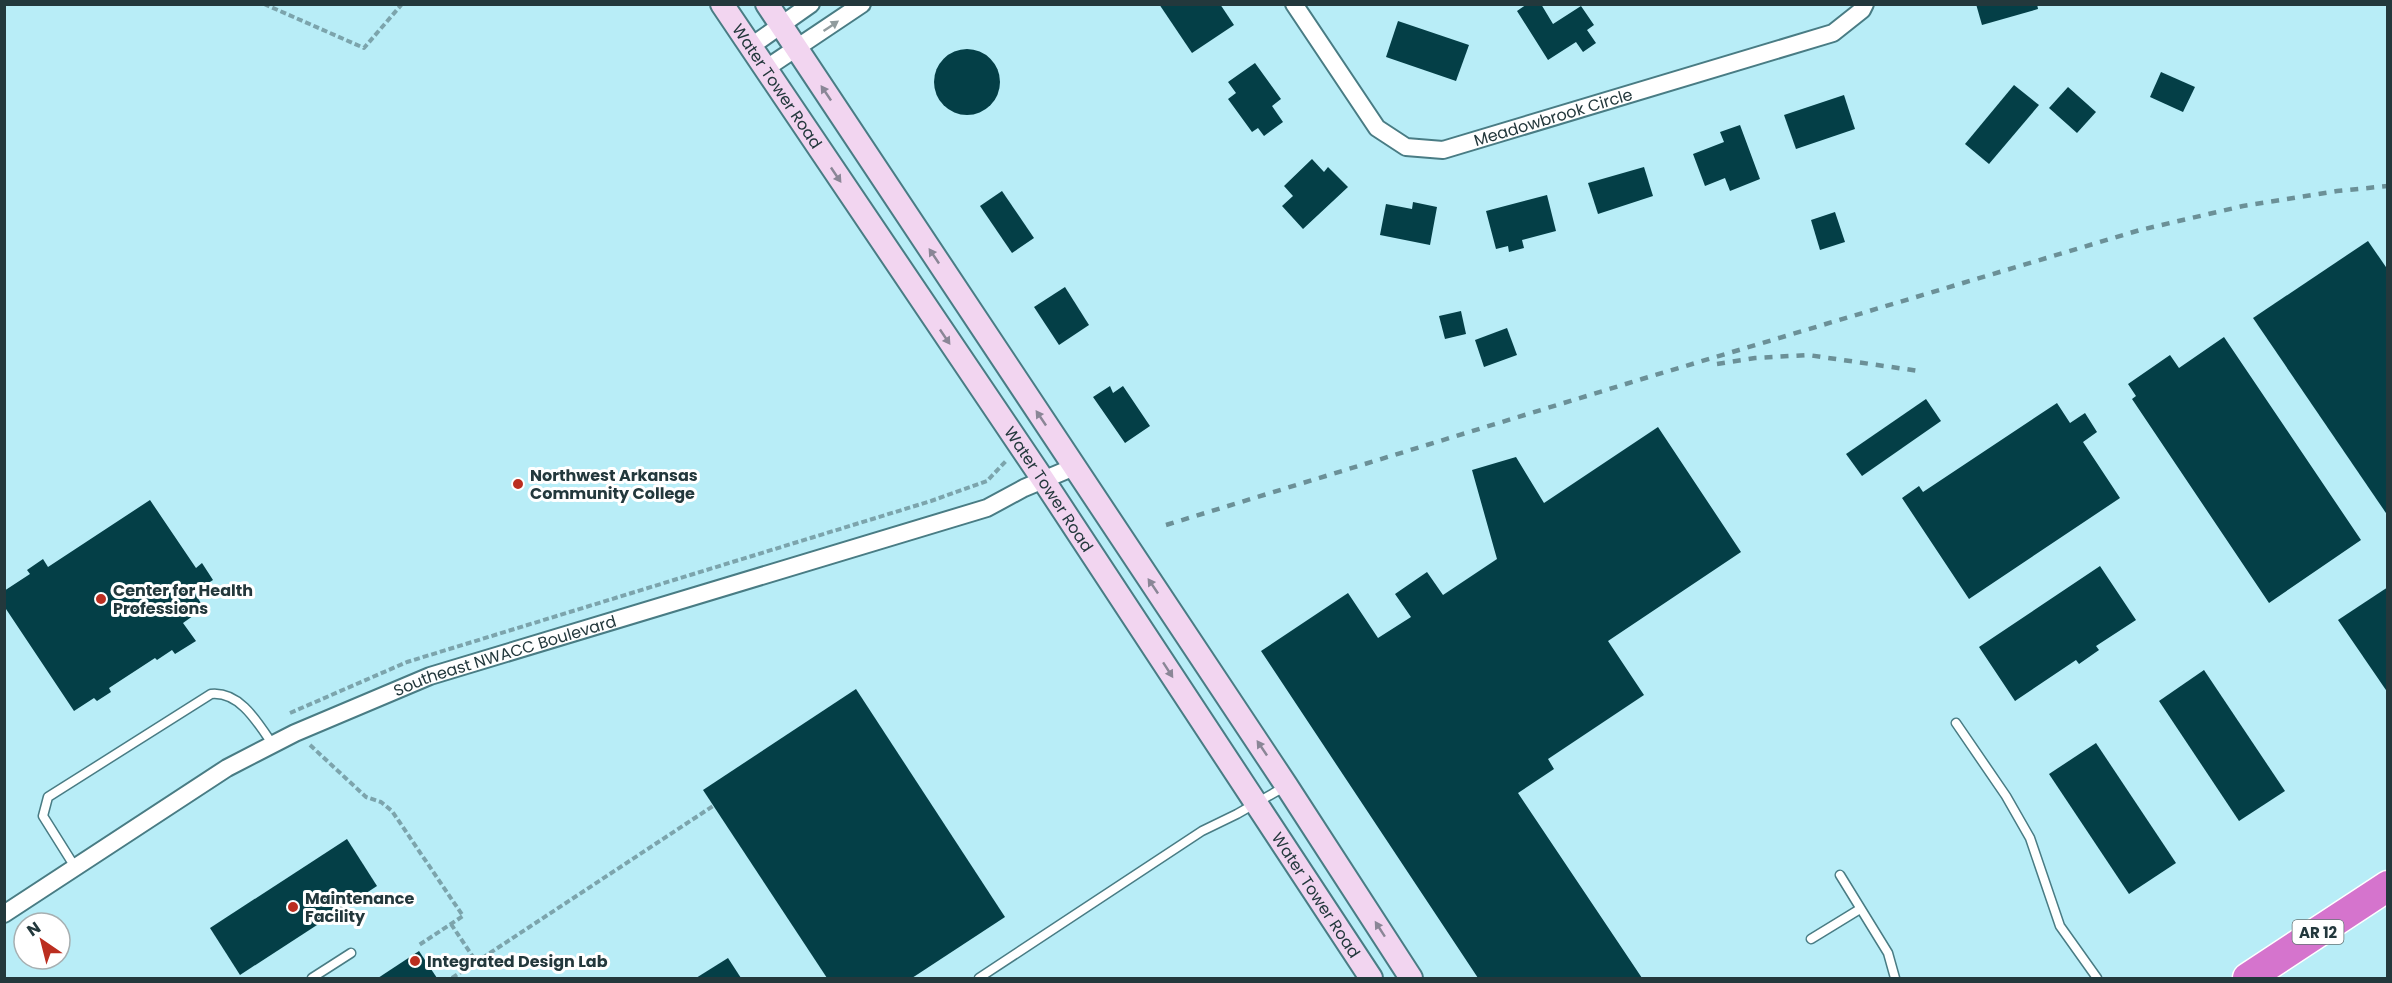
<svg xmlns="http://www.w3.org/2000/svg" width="2392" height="983" viewBox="0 0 2392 983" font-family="Poppins,sans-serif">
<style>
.building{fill:#043f47}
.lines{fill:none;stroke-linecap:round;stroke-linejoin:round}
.lane-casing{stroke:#497c84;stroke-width:11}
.street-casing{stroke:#497c84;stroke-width:20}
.secondary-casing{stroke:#497c84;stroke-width:26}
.highway-casing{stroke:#fff;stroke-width:33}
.path{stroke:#7ca4ac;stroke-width:4;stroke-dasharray:6 3;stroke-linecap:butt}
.lane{stroke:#fff;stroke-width:8}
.street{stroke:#fff;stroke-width:16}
.secondary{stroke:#f2d5f0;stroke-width:22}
.highway{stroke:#d574cd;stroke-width:30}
.rail{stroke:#6b9097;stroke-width:4.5;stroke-dasharray:8 8;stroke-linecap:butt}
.oneway{fill:#919c9e}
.oneway2{fill:#8a8696}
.poi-dot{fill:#bb2e20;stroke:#fff;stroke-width:2}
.labels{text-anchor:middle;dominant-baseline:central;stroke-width:6;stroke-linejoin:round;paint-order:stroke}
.shield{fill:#fff;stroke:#657476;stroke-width:1.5}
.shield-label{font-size:15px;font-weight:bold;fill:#23383c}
.street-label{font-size:16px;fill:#23383c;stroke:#fff}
.poi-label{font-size:16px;font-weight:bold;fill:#23383c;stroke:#fff;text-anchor:start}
</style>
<rect width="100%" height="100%" fill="#b8edf7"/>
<g class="building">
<polygon points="1159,4 1220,4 1234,25 1192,53"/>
<polygon points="1527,4 1541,4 1553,24 1581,6 1594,25 1587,30 1596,43 1583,52 1576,42 1548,60 1517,11"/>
<polygon points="1976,4 2037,4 2038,9 1982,25"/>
<polygon points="1398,21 1469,45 1456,81 1386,57"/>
<circle cx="967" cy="82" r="33"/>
<polygon points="1255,63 1281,99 1272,106 1283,122 1264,136 1258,128 1252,132 1228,99 1236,93 1228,82"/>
<polygon points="2161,72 2195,87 2183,112 2150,97"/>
<polygon points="2014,85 2039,105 1989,164 1965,144"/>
<polygon points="2068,87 2096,112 2077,133 2049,108"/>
<polygon points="1844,95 1855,129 1796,149 1784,115"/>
<polygon points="1740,125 1760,179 1730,191 1725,178 1705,186 1693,154 1724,142 1720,132"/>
<polygon points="1312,159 1324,172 1328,167 1348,187 1303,229 1282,206 1293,196 1284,186"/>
<polygon points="1644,167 1653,196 1598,214 1588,183"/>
<polygon points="1002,191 1034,238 1012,253 980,206"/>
<polygon points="1547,195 1556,231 1522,240 1524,248 1509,252 1508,246 1496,249 1486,211"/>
<polygon points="1413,202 1437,207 1430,245 1380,235 1386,204 1412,209"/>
<polygon points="1835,212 1845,242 1820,250 1811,220"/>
<polygon points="2368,241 2388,270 2388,516 2253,318"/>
<polygon points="1065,287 1089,325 1059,345 1034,307"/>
<polygon points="1461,311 1466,334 1445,339 1439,316"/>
<polygon points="1507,328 1517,355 1484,367 1475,340"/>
<polygon points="2224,337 2361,540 2269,603 2132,399 2136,396 2128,384 2170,355 2179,368"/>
<polygon points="1110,386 1113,393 1123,386 1150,426 1125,443 1093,397"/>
<polygon points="1926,399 1941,421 1862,476 1846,454"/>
<polygon points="2057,403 2070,423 2085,413 2097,432 2083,442 2120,498 1969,599 1902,498 1919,486 1923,492"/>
<polygon points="1658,427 1741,552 1608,641 1644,695 1548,759 1554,769 1518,793 1642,978 1478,978 1261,651 1348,593 1378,638 1411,617 1395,594 1427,572 1443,595 1497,559 1472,470 1516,457 1544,503"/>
<polygon points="150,500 196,568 202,563 213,580 194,592 204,608 183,623 196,641 175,654 172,650 157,660 155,658 109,688 111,692 97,701 94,698 74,711 4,606 4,591 30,574 27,570 43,559 48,567"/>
<polygon points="2100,566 2136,620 2096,646 2099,650 2079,664 2076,660 2015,701 1979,647"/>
<polygon points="2388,587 2388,693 2338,620"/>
<polygon points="2204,670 2285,791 2239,821 2159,701"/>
<polygon points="856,689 1005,917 912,978 827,978 703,790"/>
<polygon points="2096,743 2176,863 2129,894 2049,774"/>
<polygon points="347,839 377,886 240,975 210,928"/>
<polygon points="419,951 437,978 378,978"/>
<polygon points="728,958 741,978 696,978"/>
</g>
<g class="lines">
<g class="lane-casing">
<g id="lane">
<polyline points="1956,723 2006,796 2030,838 2060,926 2097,978"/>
<path d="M75,867L43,816L48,797L211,694C240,691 258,723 273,745"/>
<polyline points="1840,875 1888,953 1895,978"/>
<polyline points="1811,939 1860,909"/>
<polyline points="312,978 351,953"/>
<polyline points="979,978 1202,831 1237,814 1286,786"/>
</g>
</g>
<g class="street-casing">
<g id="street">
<path id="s1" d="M1294,4L1377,128L1406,147L1443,150L1833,33L1862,10L1865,4"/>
<polyline points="750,47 811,4"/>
<polyline points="765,69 862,4"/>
<path id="s2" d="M4,914L227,768L295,733L430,676L987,508L1024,488L1074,467"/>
</g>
</g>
<g class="secondary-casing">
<g id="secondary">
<path id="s3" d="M722,4L1044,481L1371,978"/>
<polyline points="767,4 1286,785 1411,978"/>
</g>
</g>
<g class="highway-casing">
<polyline id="highway" points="2248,978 2388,886"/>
</g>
<g class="path">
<polyline points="264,4 364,48 402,4"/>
<polyline points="290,713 407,662 931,501 987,481 1006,461"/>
<polyline points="310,745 366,797 381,802 392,811 463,916 419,945"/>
<polyline points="451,924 477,963"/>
<polyline points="452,978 713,806"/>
</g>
<use href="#lane" class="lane"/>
<use href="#street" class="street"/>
<use href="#secondary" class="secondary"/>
<use href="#highway" class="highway"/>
<g class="rail">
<polyline points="1717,364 1755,358 1808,355 1919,371"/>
<polyline points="1166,525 1642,379 2140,230 2243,206 2337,191 2388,186"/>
</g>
</g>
<defs><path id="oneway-solid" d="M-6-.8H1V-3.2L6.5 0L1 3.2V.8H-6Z" transform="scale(1.5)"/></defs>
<use class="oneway" href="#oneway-solid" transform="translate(831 26) rotate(-34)"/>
<g class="oneway2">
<use href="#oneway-solid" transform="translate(826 93) rotate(-124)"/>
<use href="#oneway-solid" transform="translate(836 175) rotate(56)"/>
<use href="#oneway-solid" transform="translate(934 256) rotate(-124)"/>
<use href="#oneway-solid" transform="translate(945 337) rotate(56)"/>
<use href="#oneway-solid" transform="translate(1041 418) rotate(-124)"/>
<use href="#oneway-solid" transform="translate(1153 586) rotate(-124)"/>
<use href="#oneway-solid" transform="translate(1168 670) rotate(57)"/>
<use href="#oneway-solid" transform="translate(1262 748) rotate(-124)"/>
<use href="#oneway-solid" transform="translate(1380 929) rotate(-123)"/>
</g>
<g class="poi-dot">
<circle cx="518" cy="484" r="6"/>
<circle cx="101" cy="599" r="6"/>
<circle cx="293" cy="907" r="6"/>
<circle cx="415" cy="961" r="6"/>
</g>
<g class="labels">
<rect class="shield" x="2292.5" y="920" width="51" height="24" rx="4.5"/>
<g class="shield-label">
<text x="2318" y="932">AR 12</text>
</g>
<g class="street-label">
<text stroke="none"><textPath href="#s3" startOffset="99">Water Tower Road</textPath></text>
<text stroke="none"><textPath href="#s1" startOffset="336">Meadowbrook Circle</textPath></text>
<text stroke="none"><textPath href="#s3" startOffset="585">Water Tower Road</textPath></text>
<text stroke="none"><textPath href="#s2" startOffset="567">Southeast NWACC Boulevard</textPath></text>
<text stroke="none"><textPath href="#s3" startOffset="1071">Water Tower Road</textPath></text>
</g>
<g class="poi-label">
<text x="530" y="475">Northwest Arkansas<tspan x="530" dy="18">Community College</tspan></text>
<text x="113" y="590">Center for Health<tspan x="113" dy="18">Professions</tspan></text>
<text x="305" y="898">Maintenance<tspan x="305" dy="18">Facility</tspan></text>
<text x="427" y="961">Integrated Design Lab</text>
</g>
</g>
<rect width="2392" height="983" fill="none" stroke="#23383c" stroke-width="12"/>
<g transform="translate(42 941) rotate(325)"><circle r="28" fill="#ffffff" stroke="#a7afb1" stroke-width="1.5"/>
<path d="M0-4.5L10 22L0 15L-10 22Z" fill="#bb2e20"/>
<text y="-9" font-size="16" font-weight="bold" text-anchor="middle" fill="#23383c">N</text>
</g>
</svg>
